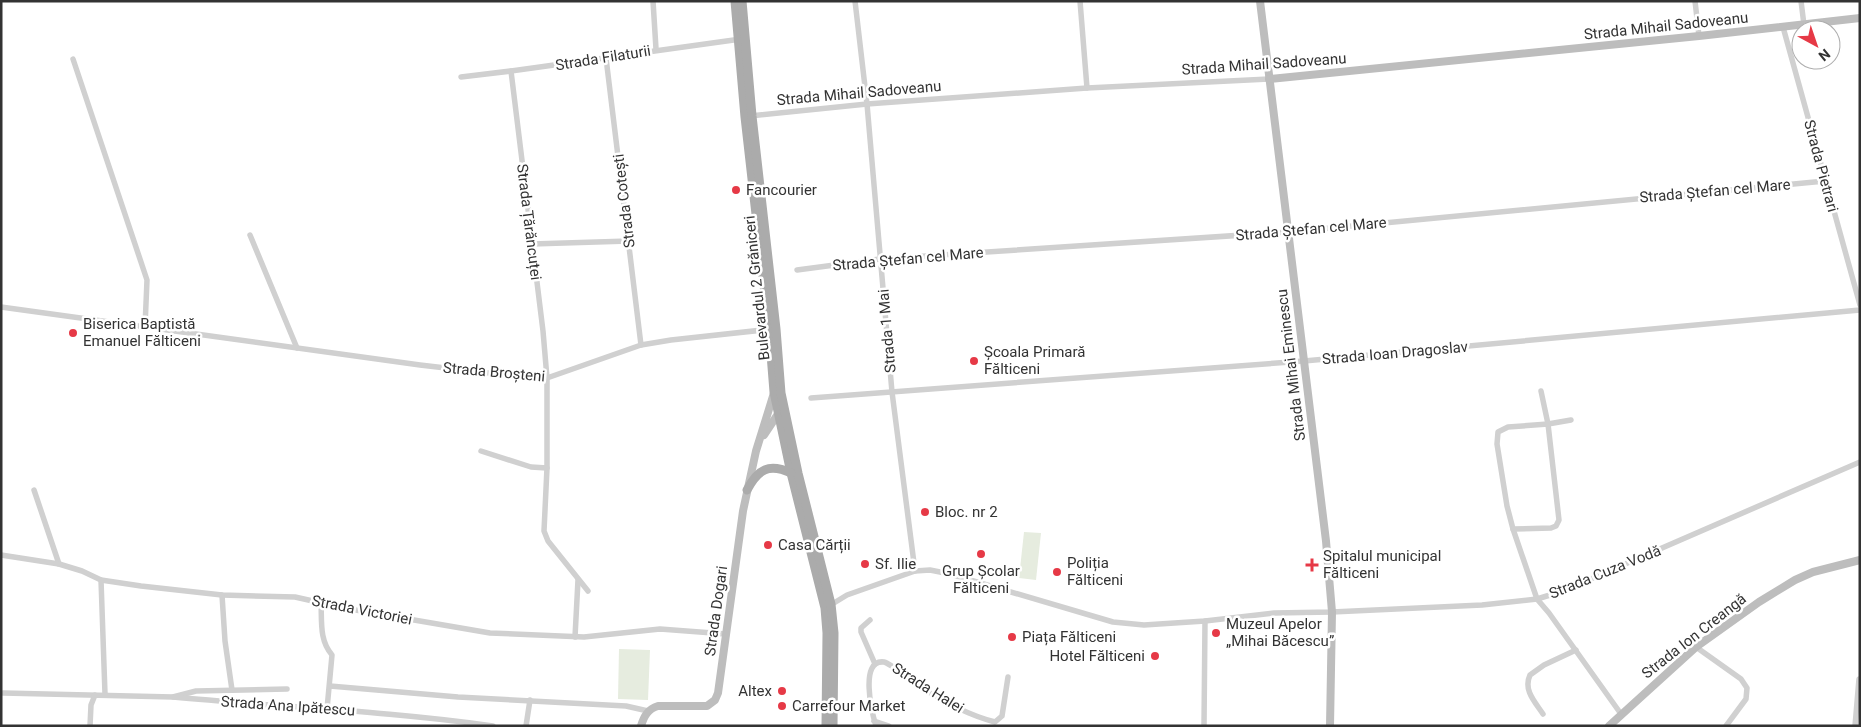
<svg xmlns="http://www.w3.org/2000/svg" width="1861" height="727" viewBox="0 0 1861 727" font-family="Roboto,sans-serif">
<style>
.green{fill:#e6ecdf}
.lines{fill:none;stroke-linecap:round;stroke-linejoin:round}
.street{stroke:#d0d0d0;stroke-width:5.5}
.secondary{stroke:#bdbdbd;stroke-width:8}
.primary{stroke:#ababab;stroke-width:9}
.poi-dot{fill:#e63946;stroke:#fff;stroke-width:2}
.labels{text-anchor:middle;dominant-baseline:central;stroke-width:5;stroke-linejoin:round;paint-order:stroke}
.street-label{font-size:15px;fill:#333;stroke:#fff}
.poi-label{font-size:15px;fill:#333;stroke:#fff;text-anchor:start}
</style>
<rect width="100%" height="100%" fill="#fff"/>
<g class="green">
<polygon points="1024,532 1041,533 1036,580 1019,578"/>
<polygon points="619,649 650,650 648,700 618,699"/>
</g>
<g class="lines">
<g class="street">
<polyline points="653,1 656,49"/>
<polyline points="855,1 867,104 892,392 915,571"/>
<polyline points="1080,1 1087,88"/>
<polyline points="1695,1 1699,36"/>
<polyline points="1801,1 1804,25"/>
<polyline points="1783,27 1860,305"/>
<polyline points="606,58 641,345"/>
<polyline points="73,59 147,280 145,327"/>
<polyline points="511,71 543,331 547,378 547,468 544,531 548,541 588,591"/>
<polyline points="461,77 511,71 741,39"/>
<polyline points="750,116 867,104 1087,88 1269,79"/>
<polyline points="250,235 297,348"/>
<polyline points="532,244 629,241"/>
<polyline points="797,270 880,259 1289,232 1825,181"/>
<polyline points="1,307 420,365 532,378 547,378 641,345 671,340 772,329"/>
<polyline points="811,398 1304,361 1860,310"/>
<polyline points="1571,420 1548,424 1508,427 1498,432 1497,444 1507,506 1513,529 1537,599 1549,613 1621,714"/>
<polyline points="481,451 531,467 547,468"/>
<polyline points="34,490 59,564"/>
<polyline points="1513,529 1551,528 1556,526 1559,520 1548,424 1541,391"/>
<polyline points="1,555 59,564 82,571 101,580 141,586 222,595 295,597 344,608 490,633 584,637 660,629 726,634"/>
<polyline points="101,580 105,694"/>
<polyline points="222,595 225,641 232,690"/>
<path d="M321,602C322,621 319,640 332,655L327,709"/>
<polyline points="829,606 847,595 915,571 930,570 950,574 1113,622 1144,625 1205,621 1274,613 1332,612 1482,605 1537,599 1563,591 1860,462"/>
<polyline points="870,620 861,628 861,632 875,664"/>
<polyline points="575,637 578,580"/>
<polyline points="1696,647 1741,679 1747,688 1746,699 1726,726"/>
<polyline points="330,686 458,697 626,706 648,711"/>
<polyline points="3,693 173,697 196,691 287,689"/>
<path d="M173,697C280,707 387,711 493,726"/>
<path d="M1543,714C1535,702 1523,690 1530,675L1544,665L1576,650"/>
<polyline points="874,721 889,726"/>
<polyline points="90,726 91,705 95,695"/>
<polyline points="526,726 530,700"/>
<path d="M876,726C872,713 859,659 884,662C892,664 911,681 919,686C942,701 968,715 995,722L1002,716L1008,677"/>
<polyline points="1204,726 1205,621"/>
<polyline points="1855,726 1859,679"/>
</g>
<g class="secondary">
<polyline points="1260,1 1326,541 1332,612 1330,726"/>
<polyline points="1269,79 1699,36 1860,18"/>
<polyline points="764,435 780,411"/>
<path d="M641,726C644,716 648,709 658,706H707L715,700L718,693L743,511L756,451L774,393"/>
<polyline points="1609,726 1696,647 1759,602 1795,580 1813,572 1860,560"/>
</g>
<g class="primary">
<polyline points="735,1 745,117 769,329 774,392 791,473 825,608 827,633 826,726"/>
<polyline points="742,1 752,116 776,329 781,393 798,473 831,604 834,633 833,726"/>
<path d="M747,490C758,469 769,463 791,473"/>
</g>
</g>
<g class="poi-dot">
<circle cx="736" cy="190" r="5"/>
<circle cx="73" cy="333" r="5"/>
<circle cx="974" cy="361" r="5"/>
<circle cx="925" cy="512" r="5"/>
<circle cx="768" cy="545" r="5"/>
<circle cx="981" cy="554" r="5"/>
<circle cx="865" cy="564" r="5"/>
<path d="M1309.5 557.5h5v5h5v5h-5v5h-5v-5h-5v-5h5z"/>
<circle cx="1057" cy="572" r="5"/>
<circle cx="1216" cy="633" r="5"/>
<circle cx="1012" cy="637" r="5"/>
<circle cx="1155" cy="656" r="5"/>
<circle cx="782" cy="691" r="5"/>
<circle cx="782" cy="706" r="5"/>
</g>
<g class="labels">
<g class="street-label">
<text transform="translate(1666 26) rotate(-6)">Strada Mihail Sadoveanu</text>
<text transform="translate(603 58) rotate(-9)">Strada Filaturii</text>
<text transform="translate(1264 64) rotate(-4)">Strada Mihail Sadoveanu</text>
<text transform="translate(859 93) rotate(-5)">Strada Mihail Sadoveanu</text>
<text transform="translate(1821 166) rotate(75)">Strada Pietrari</text>
<text transform="translate(1715 191) rotate(-5)">Strada Ștefan cel Mare</text>
<text transform="translate(624 201) rotate(-97)">Strada Cotești</text>
<text transform="translate(529 222) rotate(83)">Strada Țărăncuței</text>
<text transform="translate(1311 229) rotate(-5)">Strada Ștefan cel Mare</text>
<text transform="translate(908 259) rotate(-5)">Strada Ștefan cel Mare</text>
<text transform="translate(757 288) rotate(-96)">Bulevardul 2 Grăniceri</text>
<text transform="translate(887 331) rotate(-95)">Strada 1 Mai</text>
<text transform="translate(1395 353) rotate(-5)">Strada Ioan Dragoslav</text>
<text transform="translate(1291 365) rotate(-97)">Strada Mihai Eminescu</text>
<text transform="translate(494 372) rotate(5)">Strada Broșteni</text>
<text transform="translate(1605 572) rotate(-22)">Strada Cuza Vodă</text>
<text transform="translate(362 610) rotate(11)">Strada Victoriei</text>
<text transform="translate(716 611) rotate(-82)">Strada Dogari</text>
<text transform="translate(1694 636) rotate(-38)">Strada Ion Creangă</text>
<text transform="translate(928 688) rotate(32)">Strada Halei</text>
<text transform="translate(288 706) rotate(4)">Strada Ana Ipătescu</text>
</g>
<g class="poi-label">
<text x="746" y="190">Fancourier</text>
<text x="83" y="324">Biserica Baptistă<tspan x="83" dy="17">Emanuel Fălticeni</tspan></text>
<text x="984" y="352">Școala Primară<tspan x="984" dy="17">Fălticeni</tspan></text>
<text x="935" y="512">Bloc. nr 2</text>
<text x="778" y="545">Casa Cărții</text>
<text x="1323" y="556">Spitalul municipal<tspan x="1323" dy="17">Fălticeni</tspan></text>
<text x="1067" y="563">Poliția<tspan x="1067" dy="17">Fălticeni</tspan></text>
<text x="875" y="564">Sf. Ilie</text>
<text x="981" y="571" text-anchor="middle">Grup Școlar<tspan x="981" dy="17">Fălticeni</tspan></text>
<text x="1226" y="624">Muzeul Apelor<tspan x="1226" dy="17">„Mihai Băcescu”</tspan></text>
<text x="1022" y="637">Piața Fălticeni</text>
<text x="1145" y="656" text-anchor="end">Hotel Fălticeni</text>
<text x="772" y="691" text-anchor="end">Altex</text>
<text x="792" y="706">Carrefour Market</text>
</g>
</g>
<rect width="1861" height="727" fill="none" stroke="#333333" stroke-width="5"/>
<g transform="translate(1816 45) rotate(140)"><circle r="24" fill="#ffffff" stroke="#adadad"/>
<path d="M0-4L9 19L0 12L-9 19Z" fill="#e63946"/>
<text y="-8" font-size="14" font-weight="bold" text-anchor="middle" fill="#333333">N</text>
</g>
</svg>
